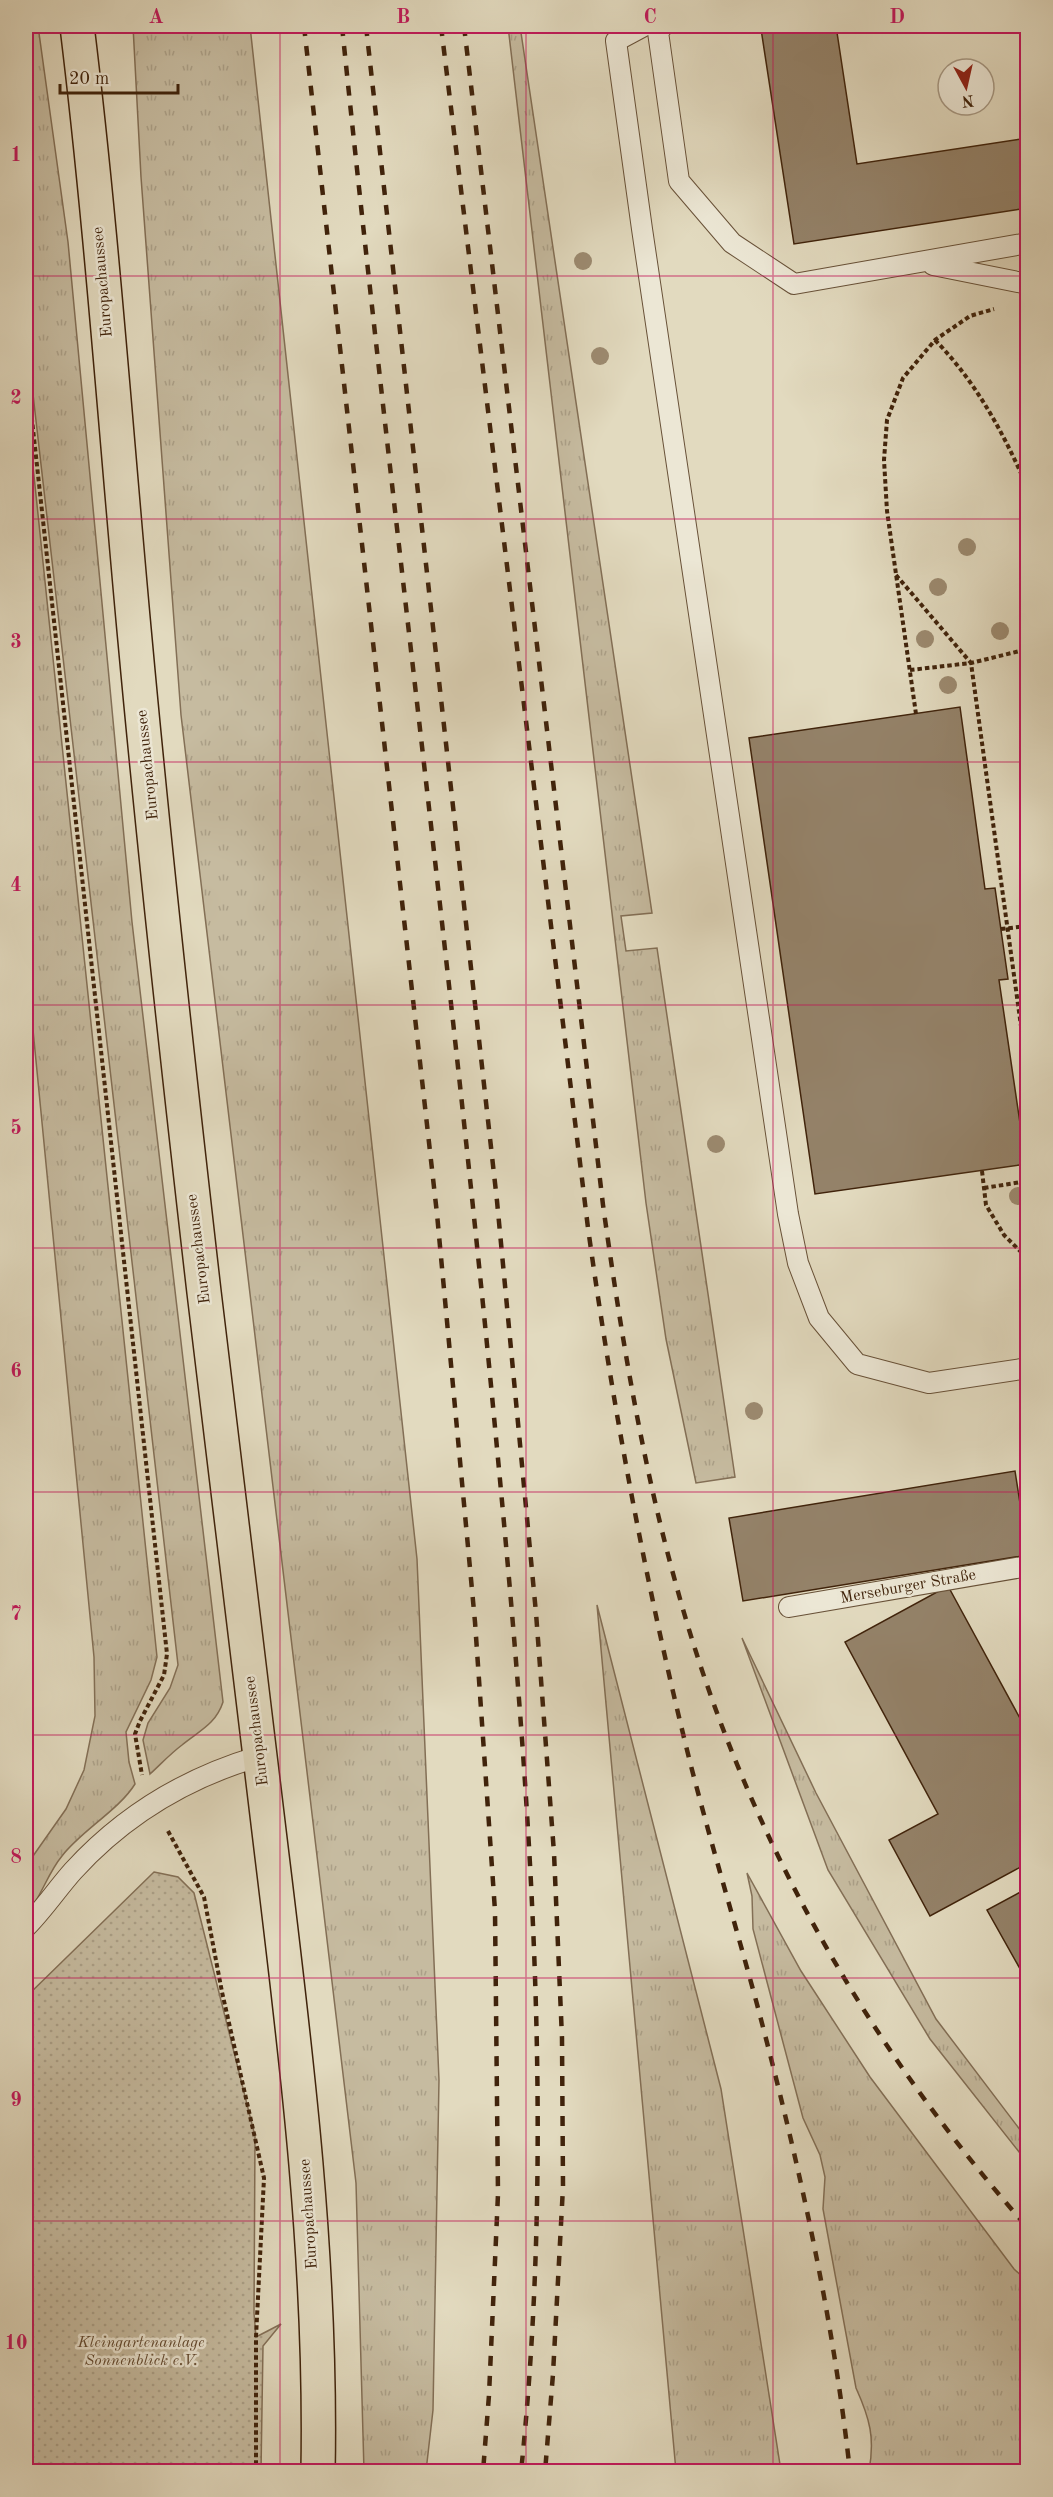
<svg xmlns="http://www.w3.org/2000/svg" width="1053" height="2497" viewBox="0 0 1053 2497" font-family="'Old Standard TT',serif">
<style>
.grass{fill:url(#grass-tufts);stroke:#836f56;stroke-width:1.5}
.garden{fill:url(#garden-dots);stroke:#836f56;stroke-width:1.5}
.building{fill:#948269;stroke:#40230b;stroke-width:1.5}
.lines{fill:none;stroke-linecap:round;stroke-linejoin:round}
.service-casing{stroke:#685138;stroke-width:22}
.primary-casing{stroke:#40230b;stroke-width:36}
.path{stroke:#40230b;stroke-width:4;stroke-dasharray:4.5 3;stroke-linecap:butt}
.service{stroke:#ece7d5;stroke-width:20}
.primary{stroke:#e2dabf;stroke-width:33}
.rail{stroke:#40230b;stroke-width:4.5;stroke-dasharray:10 10;stroke-linecap:butt}
.tree{fill:#9c8a70}
.grid{fill:none;stroke:#c2185b;stroke-width:1.5;stroke-opacity:0.55}
.labels{text-anchor:middle;dominant-baseline:central;stroke-width:5;stroke-linejoin:round;paint-order:stroke}
.street-label{font-size:16px;fill:#40230b;stroke:#ece7d5}
.park-label{font-size:16px;font-style:italic;fill:#624930;stroke:#ece7d5}
.neatline{fill:none;stroke:#c2185b;stroke-width:2}
.grid-label{font-size:20px;text-anchor:middle;font-weight:bold;fill:#c2185b}
</style>
<defs>
<pattern id="grass-tufts" width="24" height="20" patternUnits="userSpaceOnUse" patternTransform="scale(1.5)"><rect width="24" height="20" fill="#c6bba0"/><path d="M3 7l-1-3M5 7V3M7 7l1-3M15 17l-1-3M17 17v-4M19 17l1-3" fill="none" stroke="#aba088"/></pattern>
<pattern id="garden-dots" width="8" height="8" patternUnits="userSpaceOnUse" patternTransform="scale(1.5)"><rect width="8" height="8" fill="#c6bba0"/><path d="M2 2h.1M6 6h.1" fill="none" stroke="#aba088" stroke-width="1.8" stroke-linecap="round"/></pattern>
</defs>
<rect width="100%" height="100%" fill="#e2dabf"/>
<filter id="stains"><feTurbulence type="fractalNoise" baseFrequency=".00333" numOctaves="4"/><feColorMatrix values="0 0 0 0 .2 0 0 0 0 .09 0 0 0 0 .02 0 0 0 .5 -.17"/></filter>
<radialGradient id="worn" r=".72"><stop offset=".6" stop-color="#630" stop-opacity="0"/><stop offset="1" stop-color="#630" stop-opacity=".3"/></radialGradient>
<g class="grass">
<path d="M26,26H38L68,242L132,922L223,1702C216,1724 199,1731 182,1745C170,1754 160,1765 150,1774L143,1740L148,1723L170,1688L178,1665L26,333Z"/>
<polygon points="133,26 250,26 417,1559 439,2080 433,2410 426,2471 364,2471 356,2183 181,715 141,177"/>
<polygon points="508,26 520,26 652,913 621,916 626,951 657,948 735,1477 696,1483 666,1339 646,1203"/>
<path d="M26,399L157,1657L151,1680L126,1732L129,1762L135,1784C119,1810 81,1831 62,1856C47,1874 41,1898 26,1915V1866L66,1809L84,1770L95,1716L94,1657L26,958Z"/>
<polygon points="597,1605 721,2089 781,2471 676,2471"/>
<polygon points="742,1638 816,1793 936,2019 1027,2139 1027,2162 930,2039 828,1870"/>
<path d="M747,1873L801,1971L870,2077L1014,2269L1027,2281V2471H869C875,2438 870,2419 856,2388L823,2209L825,2177L820,2155L803,2118L753,1929L752,1896Z"/>
</g>
<polygon class="garden" points="154,1872 178,1877 194,1893 255,2136 254,2313 256,2337 281,2324 263,2346 261,2471 26,2471 26,1997"/>
<g class="building">
<polygon points="787,26 836,26 857,164 1028,138 1028,208 794,244 761,29"/>
<polygon points="960,707 985,889 995,888 1008,979 999,980 1026,1164 815,1194 749,738"/>
<polygon points="1015,1471 1028,1555 743,1601 729,1518"/>
<polygon points="948,1586 1028,1733 1028,1863 930,1916 889,1840 938,1814 845,1642"/>
<polygon points="1028,1888 1028,1983 987,1910"/>
</g>
<g class="lines">
<g class="service-casing">
<g id="service">
<polyline points="644,26 616,41 642,229 788,1214 798,1263 819,1318 857,1364 929,1383 1028,1368"/>
<polyline points="663,26 658,32 679,181 732,243 794,284 1028,243"/>
<polyline points="933,265 1028,284"/>
<polyline points="789,1607 1028,1566"/>
<path d="M26,1927C43,1910 57,1889 73,1871C124,1815 188,1777 260,1756"/>
</g>
</g>
<g class="primary-casing">
<path id="primary" d="M77,26C102,230 116,436 135,640C155,858 179,1075 204,1292C226,1480 249,1668 272,1856C297,2060 322,2266 318,2472"/>
</g>
<g class="path">
<path d="M935,340C977,383 1004,434 1028,489"/>
<polyline points="26,365 167,1654 164,1675 140,1721 135,1734 142,1775"/>
<polyline points="896,575 971,663 1028,1077"/>
<polyline points="910,670 971,663 1028,649"/>
<polyline points="916,714 887,511 884,460 887,420 903,378 935,340 970,316 994,309"/>
<polyline points="1001,929 1028,926"/>
<polyline points="982,1171 986,1205 1004,1235 1028,1259"/>
<polyline points="984,1188 1028,1181"/>
<polyline points="168,1831 204,1897 222,1992 264,2178 256,2337 256,2472"/>
</g>
<use href="#service" class="service"/>
<use href="#primary" class="primary"/>
<g class="rail">
<polyline points="304,26 437,1214 475,1622 495,1911 498,2194 489,2395 483,2472"/>
<path d="M342,26C388,476 446,925 490,1375C525,1739 559,2106 521,2472"/>
<polyline points="366,26 497,1201 536,1613 554,1853 562,2038 563,2187 553,2374 545,2472"/>
<path d="M441,26L588,1228C613,1408 646,1586 690,1762C711,1844 736,1926 758,2008C798,2160 833,2315 850,2472"/>
<path d="M464,26L603,1205C621,1334 642,1463 677,1588C742,1826 864,2043 1028,2228"/>
</g>
</g>
<g class="tree">
<circle cx="583" cy="261" r="9"/>
<circle cx="600" cy="356" r="9"/>
<circle cx="967" cy="547" r="9"/>
<circle cx="938" cy="587" r="9"/>
<circle cx="1000" cy="631" r="9"/>
<circle cx="925" cy="639" r="9"/>
<circle cx="948" cy="685" r="9"/>
<circle cx="716" cy="1144" r="9"/>
<circle cx="1018" cy="1196" r="9"/>
<circle cx="754" cy="1411" r="9"/>
</g>
<path class="grid" d="M280,26V2472M526,26V2472M773,26V2472M26,276H1028M26,519H1028M26,762H1028M26,1005H1028M26,1248H1028M26,1492H1028M26,1735H1028M26,1978H1028M26,2221H1028"/>
<g class="labels">
<g class="street-label">
<text transform="translate(103 282) rotate(-95)">Europachaussee</text>
<text transform="translate(148 765) rotate(-96)">Europachaussee</text>
<text transform="translate(199 1249) rotate(-97)">Europachaussee</text>
<text transform="translate(908 1587) rotate(-10)">Merseburger Straße</text>
<text transform="translate(257 1731) rotate(-97)">Europachaussee</text>
<text transform="translate(309 2214) rotate(-94)">Europachaussee</text>
</g>
<g class="park-label">
<text x="141" y="2343">Kleingartenanlage<tspan x="141" dy="18">Sonnenblick e.V.</tspan></text>
</g>
</g>
<rect width="1053" height="2497" fill="none" stroke="#e2dabf" stroke-width="66"/>
<g transform="translate(966 87) rotate(172)"><circle r="28" fill="#ece7d5" stroke="#a79984" stroke-width="1.5"/>
<path d="M0-4.5L10 22L0 15L-10 22Z" fill="#8f2418"/>
<text y="-9" font-size="16" font-weight="bold" text-anchor="middle" fill="#40230b">N</text>
</g>
<path d="M60 84v9h118v-9" fill="none" stroke="#40230b" stroke-width="3"/>
<text x="69" y="84" font-size="18" fill="#40230b" stroke="#ece7d5" stroke-width="4.5" paint-order="stroke">20 m</text>
<rect x="33" y="33" width="987" height="2431" class="neatline"/>
<g class="grid-label">
<text x="156" y="23">A</text>
<text x="403" y="23">B</text>
<text x="650" y="23">C</text>
<text x="897" y="23">D</text>
<text x="16" y="161">1</text>
<text x="16" y="404">2</text>
<text x="16" y="648">3</text>
<text x="16" y="891">4</text>
<text x="16" y="1134">5</text>
<text x="16" y="1377">6</text>
<text x="16" y="1620">7</text>
<text x="16" y="1863">8</text>
<text x="16" y="2106">9</text>
<text x="16" y="2349">10</text>
</g>
<rect width="100%" height="100%" filter="url(#stains)"/>
<rect width="100%" height="100%" fill="url(#worn)"/>
</svg>
